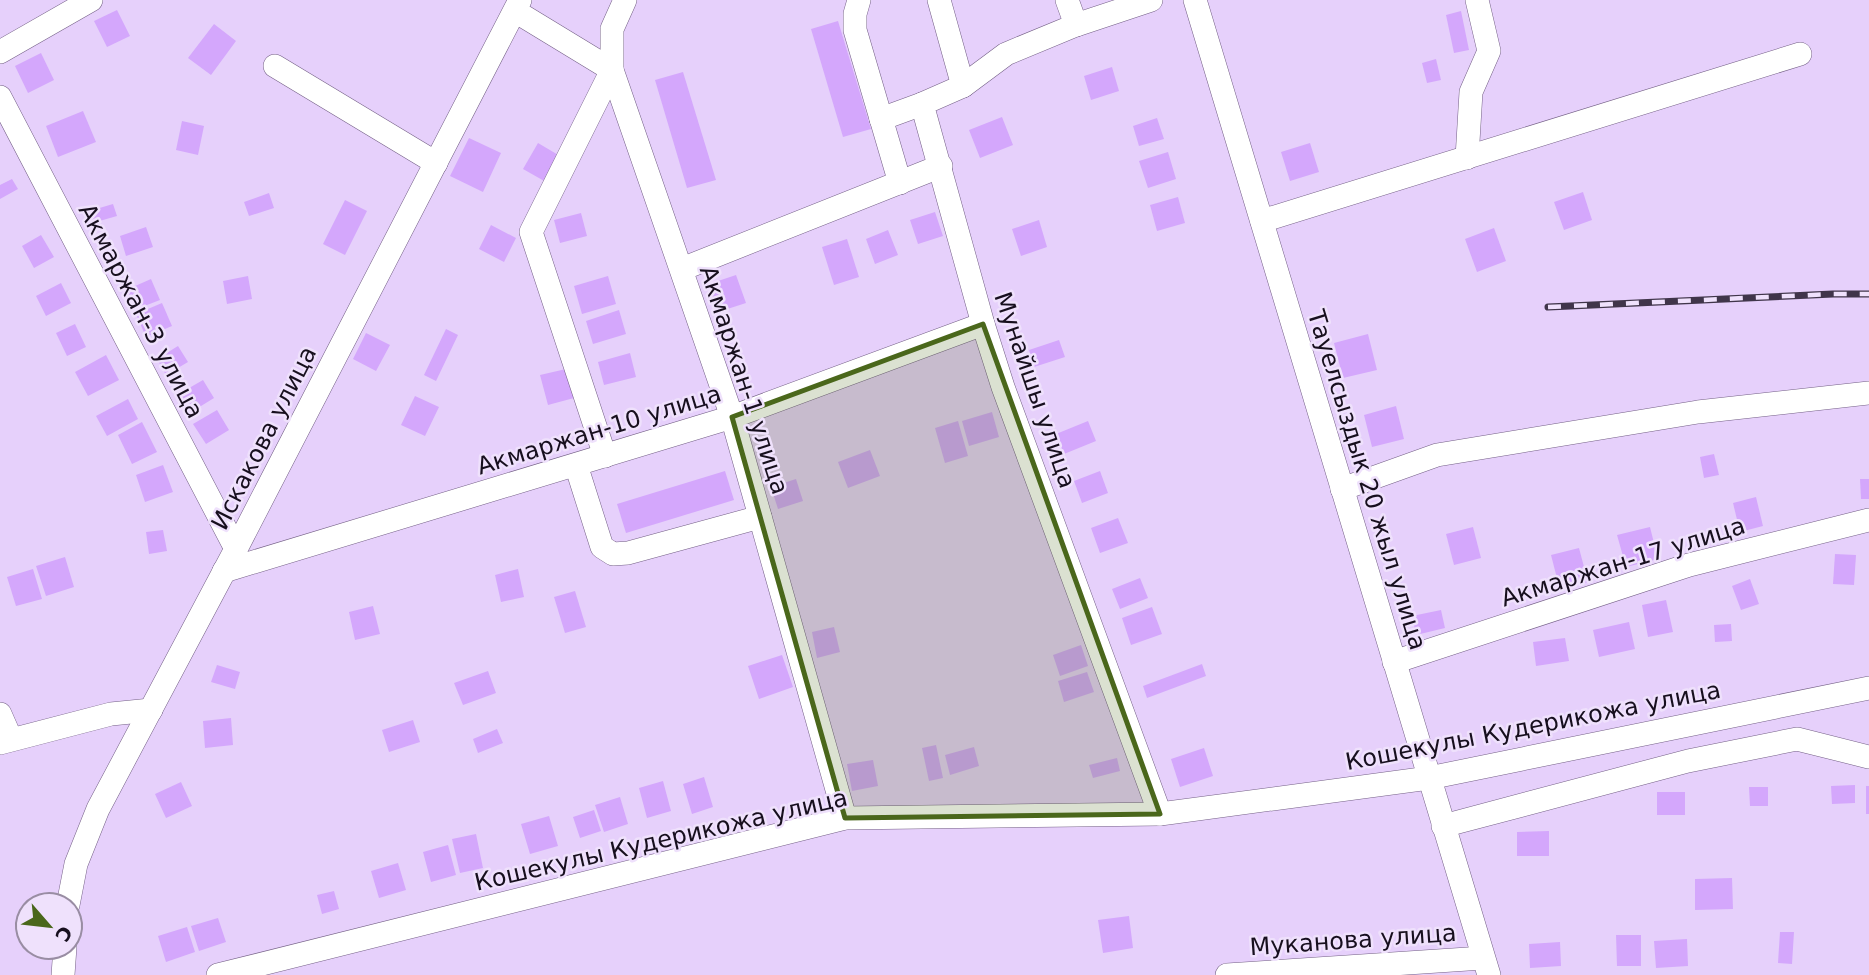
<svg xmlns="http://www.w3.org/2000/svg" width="1869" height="975" viewBox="0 0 1869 975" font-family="'DejaVu Sans',sans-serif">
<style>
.building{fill:#d4a7fc}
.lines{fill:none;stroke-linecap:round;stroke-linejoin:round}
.minor-casing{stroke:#746086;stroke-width:24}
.minor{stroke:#fff;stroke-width:23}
.rail-casing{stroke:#40354a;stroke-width:7}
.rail{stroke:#efe1fc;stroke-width:4.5;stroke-dasharray:13;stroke-linecap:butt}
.marked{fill:#4a671b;fill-opacity:0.2;stroke:#4a671b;stroke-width:5;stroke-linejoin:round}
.labels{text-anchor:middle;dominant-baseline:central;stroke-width:5;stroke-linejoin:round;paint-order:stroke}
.street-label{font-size:24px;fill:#170f1e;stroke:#efe1fc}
</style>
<rect width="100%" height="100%" fill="#e6d0fb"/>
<g class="building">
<polygon points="117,10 130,36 107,47 94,21"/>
<polygon points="1461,11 1469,50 1454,53 1446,15"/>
<polygon points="838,21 871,129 843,137 811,29"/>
<polygon points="214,24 236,41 211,75 188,58"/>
<polygon points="41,53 54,80 28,93 15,66"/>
<polygon points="1436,59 1441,80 1427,83 1422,63"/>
<polygon points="1112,67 1119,91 1091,100 1084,76"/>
<polygon points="683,72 716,180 687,188 655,80"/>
<polygon points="83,111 96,142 58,157 46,126"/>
<polygon points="1002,117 1013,145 980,158 969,130"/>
<polygon points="1157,118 1164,139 1139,146 1133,126"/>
<polygon points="182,121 204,126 198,155 176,150"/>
<polygon points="469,138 501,153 483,192 450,176"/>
<polygon points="538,143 560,156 546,182 523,169"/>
<polygon points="1310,143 1319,172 1290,181 1281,152"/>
<polygon points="1168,152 1176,179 1148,188 1139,161"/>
<polygon points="12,179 18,189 0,199 0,185"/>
<polygon points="1583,192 1592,220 1564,230 1554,202"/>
<polygon points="269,193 274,208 249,216 244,202"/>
<polygon points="1178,197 1185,223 1157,231 1150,205"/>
<polygon points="345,200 367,211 345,255 323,244"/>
<polygon points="113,204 117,216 89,224 86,212"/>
<polygon points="935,212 943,236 918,244 910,220"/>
<polygon points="581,213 587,236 560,243 554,220"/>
<polygon points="1039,220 1047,247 1021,256 1012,229"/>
<polygon points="491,225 516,238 504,262 479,249"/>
<polygon points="146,227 153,247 126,256 120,236"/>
<polygon points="1494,228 1506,261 1477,272 1465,239"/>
<polygon points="888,230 898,255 875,264 866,239"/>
<polygon points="41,235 54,257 34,268 22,246"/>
<polygon points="847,239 859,277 834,285 822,247"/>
<polygon points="736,275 746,303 715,313 706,285"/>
<polygon points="248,276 252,299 227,304 223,281"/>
<polygon points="608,276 616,304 582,314 574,286"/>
<polygon points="151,279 160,300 134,310 126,290"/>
<polygon points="61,283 71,303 46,316 36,296"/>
<polygon points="162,303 172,326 146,337 136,314"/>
<polygon points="619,310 626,334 593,344 586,321"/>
<polygon points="75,324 86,347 67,356 56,333"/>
<polygon points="446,329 458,335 436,381 424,375"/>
<polygon points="366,333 390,345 376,371 353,359"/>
<polygon points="1368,334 1377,370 1343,378 1334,343"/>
<polygon points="1059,340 1065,357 1034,367 1029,350"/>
<polygon points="178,346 188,362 166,375 157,359"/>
<polygon points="630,353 636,377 604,385 598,362"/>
<polygon points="106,355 119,380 88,396 75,372"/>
<polygon points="566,369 574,398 548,405 540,375"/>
<polygon points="203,380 214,398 188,414 177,395"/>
<polygon points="415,396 439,407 425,436 401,425"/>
<polygon points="128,399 138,419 107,436 96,416"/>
<polygon points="1396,406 1404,439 1372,447 1364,415"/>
<polygon points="217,410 229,430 206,444 193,424"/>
<polygon points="992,412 999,437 969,446 962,421"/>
<polygon points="958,421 968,456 945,463 935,428"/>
<polygon points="1088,421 1096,441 1064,454 1056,434"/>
<polygon points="142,422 157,452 132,464 118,435"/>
<polygon points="870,450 880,476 848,488 838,462"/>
<polygon points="1714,454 1719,475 1704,478 1700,457"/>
<polygon points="163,465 173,492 145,502 136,475"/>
<polygon points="725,471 734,500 626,533 617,504"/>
<polygon points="1100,471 1108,493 1082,503 1074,481"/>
<polygon points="796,479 803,501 778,509 771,487"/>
<polygon points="1860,479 1869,479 1869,499 1861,499"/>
<polygon points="1756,497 1763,526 1740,532 1733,503"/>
<polygon points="1118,518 1128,543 1100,553 1091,528"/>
<polygon points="1473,527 1481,558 1454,565 1446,534"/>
<polygon points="1650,527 1658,559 1626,567 1617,535"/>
<polygon points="163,530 167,551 149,554 146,532"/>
<polygon points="1579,548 1588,582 1560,590 1551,555"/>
<polygon points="1835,554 1856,555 1854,585 1833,584"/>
<polygon points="65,557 74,587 46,596 36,566"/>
<polygon points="33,569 42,599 16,606 7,577"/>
<polygon points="518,569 524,597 501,602 495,575"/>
<polygon points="1140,578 1148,598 1120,609 1112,589"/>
<polygon points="1750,579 1759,604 1741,610 1732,586"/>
<polygon points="575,591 586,627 565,633 554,597"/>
<polygon points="1666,600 1673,632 1648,637 1642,605"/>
<polygon points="373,606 380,634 355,640 349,612"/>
<polygon points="1152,607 1162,634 1131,645 1122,618"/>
<polygon points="1441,610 1445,628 1416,635 1412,616"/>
<polygon points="1629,622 1635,649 1599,657 1593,630"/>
<polygon points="1731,624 1732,641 1715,642 1714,625"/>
<polygon points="834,627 840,652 817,658 812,632"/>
<polygon points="1565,638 1569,661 1536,666 1533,642"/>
<polygon points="1081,645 1088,666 1060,676 1053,655"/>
<polygon points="782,655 793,687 759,699 748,666"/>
<polygon points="1202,664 1206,676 1147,698 1143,686"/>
<polygon points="217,665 240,672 235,689 211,682"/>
<polygon points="488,671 496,693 463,705 454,683"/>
<polygon points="1087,672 1094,692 1064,702 1058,681"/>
<polygon points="231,718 233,745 205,748 203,721"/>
<polygon points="413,720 420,742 389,752 382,730"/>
<polygon points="497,729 503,743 478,753 473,739"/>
<polygon points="936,745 943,778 929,781 922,748"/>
<polygon points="974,747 979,766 950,775 945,755"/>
<polygon points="1204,748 1213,776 1180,787 1171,759"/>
<polygon points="1117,758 1120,771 1093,778 1089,765"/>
<polygon points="873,760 878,786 852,791 847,764"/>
<polygon points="704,777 713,807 692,814 683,784"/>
<polygon points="663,781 671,811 647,818 639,788"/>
<polygon points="181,782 192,806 166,818 155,794"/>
<polygon points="1855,785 1855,803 1832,804 1831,786"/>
<rect x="1866" y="786" width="3" height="28"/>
<polygon points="1749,787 1768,787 1768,806 1750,806"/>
<rect x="1657" y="792" width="28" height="23"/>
<polygon points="620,797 628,824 604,832 595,805"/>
<polygon points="594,810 601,831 580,838 573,817"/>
<polygon points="549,816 558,846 530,854 521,824"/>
<polygon points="1549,831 1549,856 1517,856 1517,832"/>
<polygon points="476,834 483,868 460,873 452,839"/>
<polygon points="448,845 456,875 431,882 423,852"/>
<polygon points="398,863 406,890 379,898 371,871"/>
<polygon points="1732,878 1733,909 1695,910 1695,879"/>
<polygon points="334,891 339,909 322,914 317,895"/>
<polygon points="1129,916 1133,948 1103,953 1098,920"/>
<polygon points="218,918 226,942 199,951 191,926"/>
<polygon points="187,927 195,952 166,962 158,936"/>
<polygon points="1780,932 1794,932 1792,964 1778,963"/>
<polygon points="1616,935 1641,935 1641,966 1617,966"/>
<polygon points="1687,939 1688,966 1656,968 1654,941"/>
<polygon points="1560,942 1561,966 1530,968 1529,944"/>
</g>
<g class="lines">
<g class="minor-casing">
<g id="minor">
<polyline points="859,0 855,14 855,30 900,183"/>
<polyline points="939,0 963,86 922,104 983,324 1003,387 1160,814"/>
<polyline points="1067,0 1076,25"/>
<polyline points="1195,0 1489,975"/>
<polyline points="515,11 612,70 732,417 845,818"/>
<polyline points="0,52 91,0"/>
<polyline points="275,66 436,163"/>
<polyline points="963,86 1006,54 1076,25 1151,0"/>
<polyline points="0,97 236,549"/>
<polyline points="881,119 922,104"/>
<polyline points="1467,158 1471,92 1489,51 1477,0"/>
<polyline points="1262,221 1800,54"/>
<polyline points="682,269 941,166"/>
<polyline points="605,456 531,232 612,70 612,29 625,0"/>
<polyline points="576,465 602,547 613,554 628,553 760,517"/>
<polyline points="1342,489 1437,455 1698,412 1869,393"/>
<polyline points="224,571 732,417 983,324"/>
<polyline points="1394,662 1689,565 1869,520"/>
<polyline points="0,714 11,739"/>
<polyline points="0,743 111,714 151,710"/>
<polyline points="1443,826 1688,761 1797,739 1869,757"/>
<polyline points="68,905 76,864 98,809 236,549 520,0"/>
<polyline points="63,975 65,947"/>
<polyline points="218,975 845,818 1160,814 1429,778 1869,688"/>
<polyline points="1227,975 1483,958"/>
</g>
</g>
<use href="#minor" class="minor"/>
<g class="rail-casing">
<polyline id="rail" points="1548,307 1833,294 1869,294"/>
</g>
<use href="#rail" class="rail"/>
</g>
<path class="marked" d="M983,324L1160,814L845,818L732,417Z"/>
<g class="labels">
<g class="street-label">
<text transform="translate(141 311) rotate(62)">Акмаржан-3 улица</text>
<text transform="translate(744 380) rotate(72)">Акмаржан-1 улица</text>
<text transform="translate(1035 390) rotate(71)">Мунайшы улица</text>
<text transform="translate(599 430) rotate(-17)">Акмаржан-10 улица</text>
<text transform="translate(264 438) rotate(-63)">Искакова улица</text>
<text transform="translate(1367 480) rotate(73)">Тауелсыздык 20 жыл улица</text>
<text transform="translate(1623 562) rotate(-17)">Акмаржан-17 улица</text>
<text transform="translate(1533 726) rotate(-11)">Кошекулы Кудерикожа улица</text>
<text transform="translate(661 840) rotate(-13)">Кошекулы Кудерикожа улица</text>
<text transform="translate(1353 940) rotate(-4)">Муканова улица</text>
</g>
</g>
<g transform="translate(49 926) rotate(118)"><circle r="33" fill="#efe1fc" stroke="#998da3" stroke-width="2"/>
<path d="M0-5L12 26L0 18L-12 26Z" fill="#4a671b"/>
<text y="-10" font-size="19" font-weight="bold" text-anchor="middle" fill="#170f1e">С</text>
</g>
</svg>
